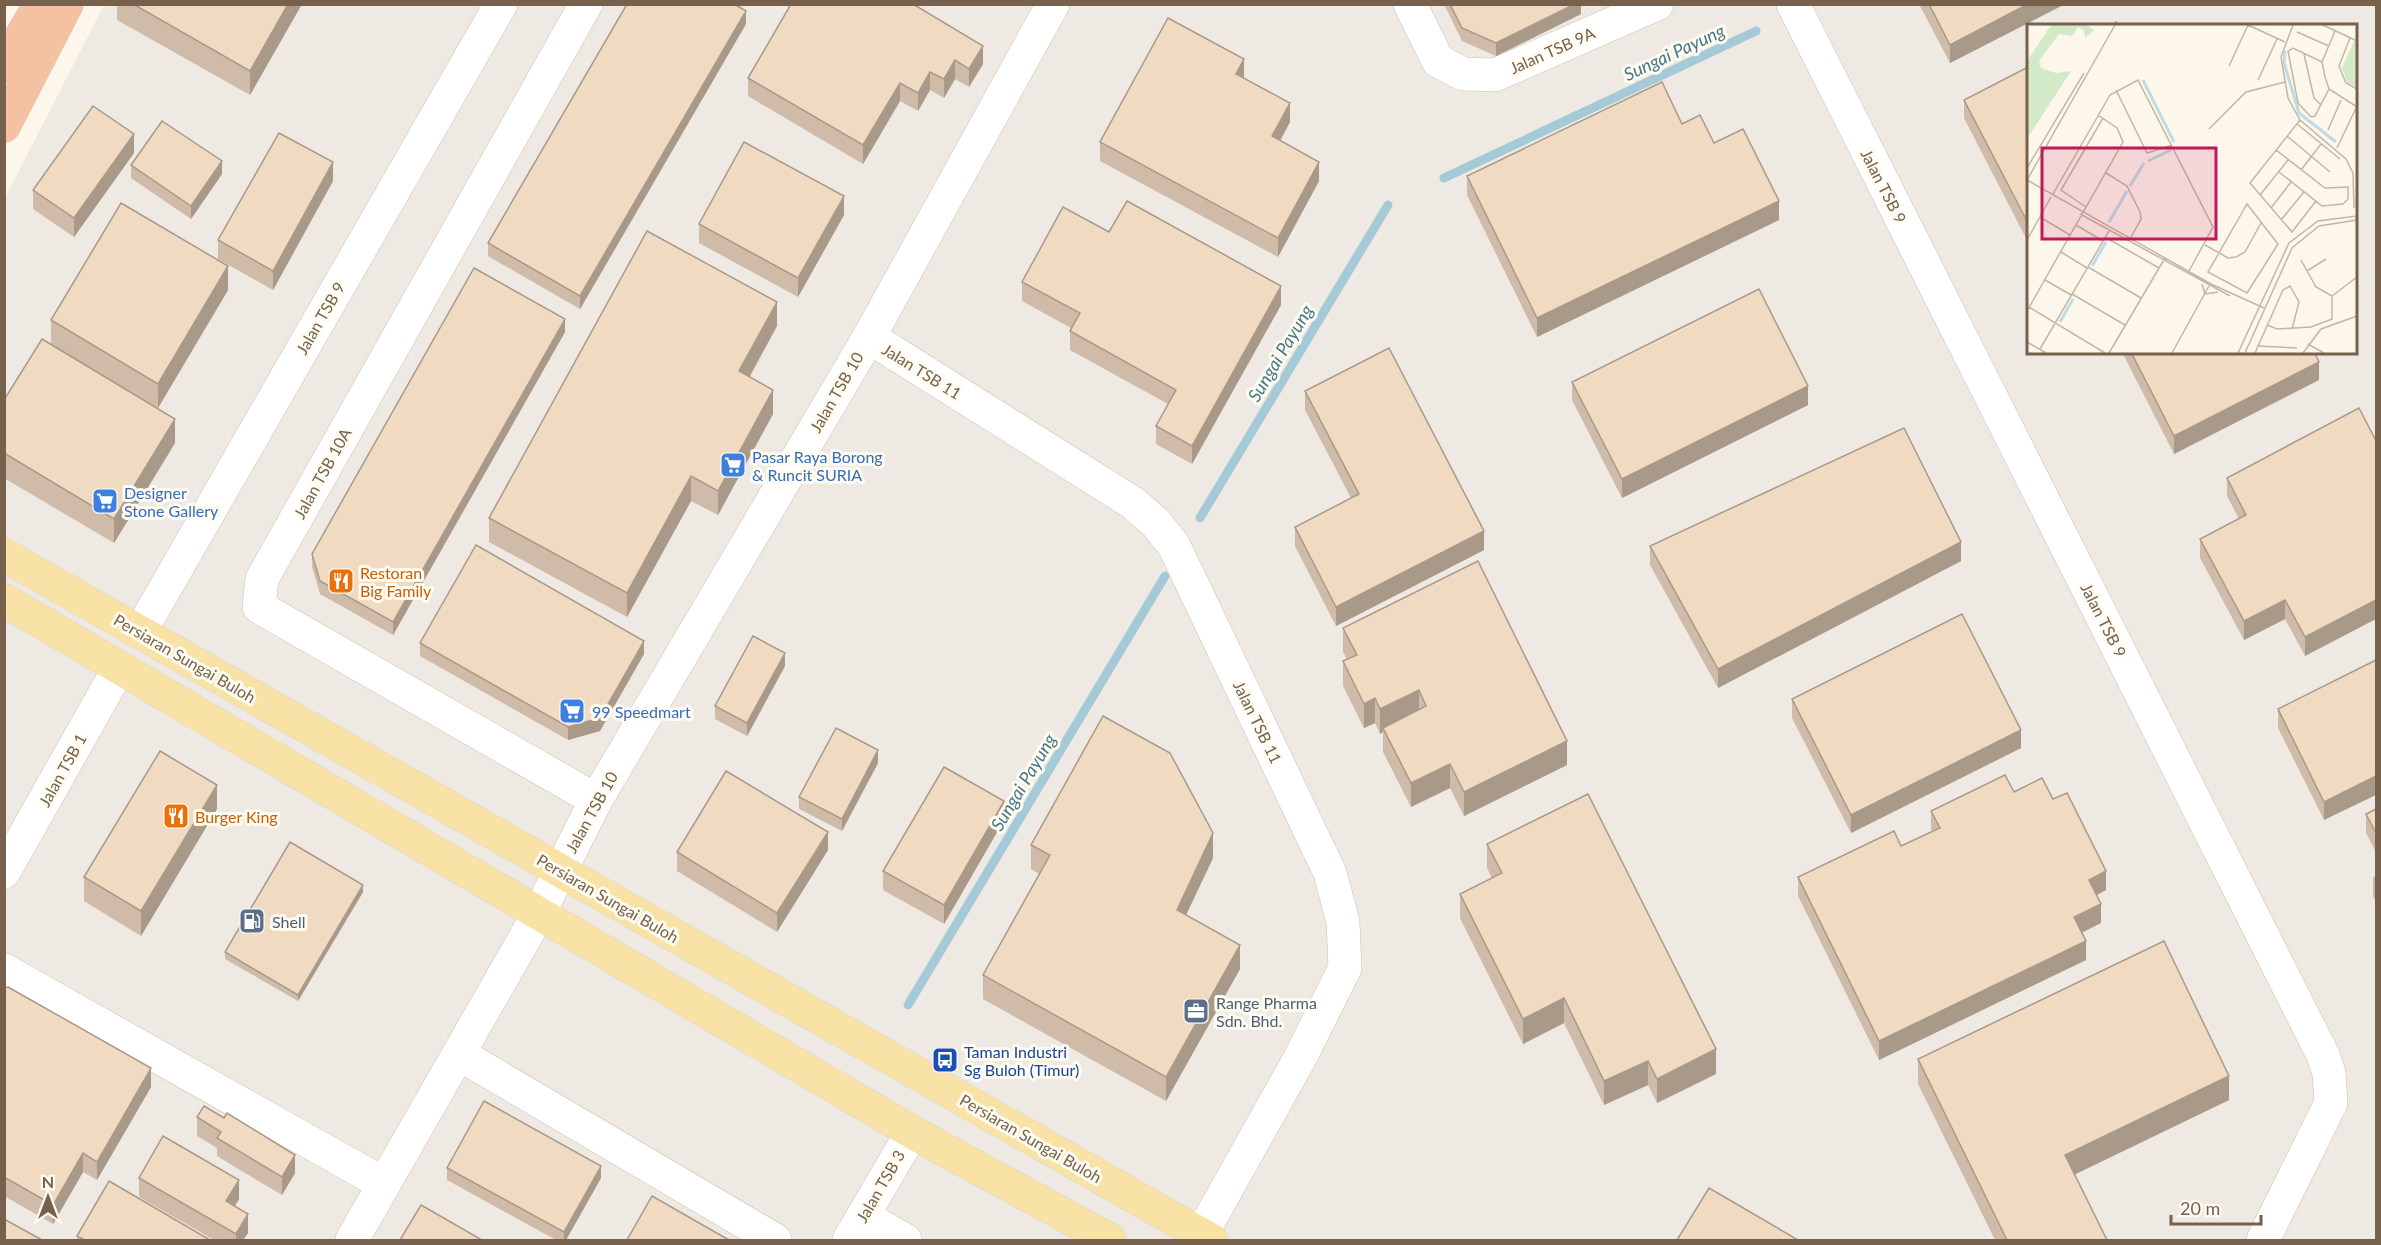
<svg xmlns="http://www.w3.org/2000/svg" width="2381" height="1245" viewBox="0 0 2381 1245" font-family="Lato,sans-serif">
<style>
.industrial{fill:#eee9e3;fill-rule:evenodd}
.lines{fill:none;stroke-linecap:round;stroke-linejoin:round}
.stream{stroke:#a5cad7;stroke-width:9}
.minor-casing{stroke:#cec0af;stroke-width:34}
.major-casing{stroke:#dcd6d1;stroke-width:34}
.highway-casing{stroke:#dcd6d1;stroke-width:34}
.minor{stroke:#fff;stroke-width:33}
.major{stroke:#f8e2a5;stroke-width:33}
.highway{stroke:#f4c1a3;stroke-width:33}
.wall{fill:#cfbba7}
.shaded-wall{fill:#a99988}
.building{fill:#f1dac2;stroke:#a99988;stroke-width:1.5}
.labels{text-anchor:middle;dominant-baseline:central;stroke-width:6;stroke-linejoin:round;paint-order:stroke}
.street-label{font-size:16px;fill:#77614d;stroke:#fefbf1}
.shop-label{font-size:16px;fill:#366cbe;stroke:#fefbf1;text-anchor:start}
.food-label{font-size:16px;fill:#c56008;stroke:#fefbf1;text-anchor:start}
.service-label{font-size:16px;fill:#4e5e75;stroke:#fefbf1;text-anchor:start}
.transit-label{font-size:16px;fill:#164399;stroke:#fefbf1;text-anchor:start}
.water-label{font-size:18px;font-style:italic;fill:#477789;stroke:#fefbf1}
.inset-river{fill:none;stroke:#bedce6;stroke-width:3}
.inset-road{fill:none;stroke:#c3b6a6;stroke-width:1.5}
.view{fill:#c2185b;fill-opacity:0.15;stroke:#c2185b;stroke-width:3}
.inset-edge{fill:none;stroke:#77614d;stroke-width:3}
</style>
<rect width="100%" height="100%" fill="#fcf7ea"/>
<path class="industrial" d="M104,5H2376V1240H5L4,200ZM2028,26H2356V352H2028Z"/>
<g class="lines">
<g class="stream">
<polyline points="1444,178 1756,31"/>
<polyline points="1200,518 1388,205"/>
<polyline points="908,1005 1165,576"/>
</g>
<g class="minor-casing">
<g id="minor">
<polyline points="586,4 262,579 259,607 596,800"/>
<polyline points="1410,4 1438,61 1463,74 1495,75 1657,4"/>
<polyline points="1793,4 2323,1055 2329,1073 2331,1103 2263,1240"/>
<polyline points="869,337 1133,503 1156,523 1174,546 1330,873 1343,922 1345,968 1300,1058 1198,1240"/>
<polyline points="140,632 501,4"/>
<polyline points="4,872 119,668"/>
<polyline points="4,970 384,1184"/>
<polyline points="459,1054 775,1240"/>
<polyline points="863,1216 905,1240"/>
<polyline points="352,1240 538,915 596,800 869,337 1053,4"/>
<polyline points="849,1240 912,1132"/>
</g>
</g>
<g class="major-casing">
<g id="major">
<polyline points="4,555 1211,1240"/>
<polyline points="4,600 912,1132 1110,1240"/>
</g>
</g>
<g class="highway-casing">
<g id="highway">
<polyline points="4,66 40,4"/>
<polyline points="4,126 67,4"/>
</g>
</g>
<use href="#minor" class="minor"/>
<use href="#major" class="major"/>
<use href="#highway" class="highway"/>
</g>
<g class="wall">
<polygon points="117,4 302,4 250,95 117,20"/>
<polygon points="791,4 983,64 969,87 955,79 944,98 930,90 918,111 900,101 863,164 748,96 748,78"/>
<polygon points="1444,4 1581,4 1581,14 1496,56 1462,41"/>
<polygon points="1919,4 2065,4 1950,63"/>
<polygon points="746,24 580,309 488,256 488,243"/>
<polygon points="2028,67 2028,242 1964,118 1964,100"/>
<polygon points="1244,78 1290,122 1280,141 1319,181 1278,257 1100,161 1100,142"/>
<polygon points="1682,124 1714,143 1779,220 1537,337 1467,195 1467,176"/>
<polygon points="134,153 74,237 33,209 33,190"/>
<polygon points="131,165 222,174 191,219 131,178"/>
<polygon points="333,181 273,290 218,259 218,240"/>
<polygon points="844,215 798,297 699,243 699,224"/>
<polygon points="1109,232 1281,305 1192,464 1156,444 1156,426 1168,404 1070,350 1070,331 1071,328 1022,301 1022,282"/>
<polygon points="228,290 158,408 103,376 175,443 114,543 4,478 4,400 51,344 51,320"/>
<polygon points="777,326 750,377 773,414 718,515 691,501 627,617 489,542 489,518"/>
<polygon points="565,332 393,635 320,594 312,567 312,554"/>
<polygon points="2122,352 2314,352 2319,380 2174,454"/>
<polygon points="1572,382 1808,405 1622,498 1572,400"/>
<polygon points="1305,391 1484,550 1336,626 1295,546 1295,527 1351,498 1305,410"/>
<polygon points="2376,441 2305,656 2285,619 2244,640 2200,558 2200,539 2239,519 2227,496 2227,478"/>
<polygon points="1650,546 1961,561 1718,688 1650,565"/>
<polygon points="1343,628 1567,765 1464,816 1450,788 1411,807 1383,752 1383,732 1380,734 1375,723 1364,728 1343,686 1343,661 1347,659 1343,652"/>
<polygon points="420,643 644,654 600,731 568,740 420,656"/>
<polygon points="2376,660 2324,820 2278,728 2278,709"/>
<polygon points="785,666 747,736 715,719 715,706"/>
<polygon points="1792,699 2021,748 1851,833 1792,718"/>
<polygon points="878,763 842,831 799,809 799,797"/>
<polygon points="2014,792 2053,799 2106,890 2097,895 2101,923 2082,933 2086,960 1879,1060 1798,896 1798,877 1901,846 1932,831 1931,829 1931,811"/>
<polygon points="217,809 141,936 84,901 84,877"/>
<polygon points="2376,809 2376,852 2366,833 2366,814"/>
<polygon points="1004,820 944,924 883,890 883,871"/>
<polygon points="1487,844 1716,1074 1657,1103 1648,1085 1604,1105 1564,1023 1523,1044 1460,918 1460,894 1492,878 1487,868"/>
<polygon points="1031,845 1213,858 1186,915 1240,969 1166,1101 983,999 983,975 1039,874 1031,869"/>
<polygon points="828,850 777,932 677,871 677,852"/>
<polygon points="2376,876 2376,902 2373,896 2373,877"/>
<polygon points="363,892 298,1001 225,959 225,952"/>
<polygon points="4,988 151,1087 97,1180 83,1172 53,1224 4,1196"/>
<polygon points="1918,1059 2229,1100 2074,1175 2107,1240 1995,1240 1918,1084"/>
<polygon points="197,1117 295,1173 282,1195 217,1156 217,1148 197,1136"/>
<polygon points="447,1168 601,1178 566,1240 556,1240 447,1180"/>
<polygon points="139,1178 239,1199 235,1206 248,1233 243,1240 214,1240 139,1197"/>
<polygon points="77,1236 210,1240 77,1240"/>
</g>
<g class="shaded-wall">
<polygon points="288,4 302,4 250,95 250,71"/>
<polygon points="1575,4 1581,4 1581,14 1496,56 1496,43"/>
<polygon points="2028,4 2065,4 1950,63 1950,45"/>
<polygon points="746,11 746,24 580,309 580,296"/>
<polygon points="983,46 983,64 969,87 969,69"/>
<polygon points="1244,59 1244,78 1236,74"/>
<polygon points="955,60 955,79 944,98 944,79"/>
<polygon points="930,72 930,90 918,111 918,93"/>
<polygon points="900,83 900,101 863,164 863,145"/>
<polygon points="1290,103 1290,122 1272,155 1272,136"/>
<polygon points="134,134 134,153 74,237 74,218"/>
<polygon points="222,161 222,174 191,219 191,206"/>
<polygon points="333,162 333,181 273,290 273,271"/>
<polygon points="1319,162 1319,181 1278,257 1278,238"/>
<polygon points="844,196 844,215 798,297 798,278"/>
<polygon points="1779,201 1779,220 1537,337 1537,318"/>
<polygon points="228,266 228,290 158,408 158,384"/>
<polygon points="1281,286 1281,305 1192,464 1192,446"/>
<polygon points="777,302 777,326 739,395 739,371"/>
<polygon points="565,319 565,332 393,635 393,622"/>
<polygon points="2319,362 2319,380 2174,454 2174,436"/>
<polygon points="1808,386 1808,405 1622,498 1622,479"/>
<polygon points="773,390 773,414 718,515 718,491"/>
<polygon points="175,419 175,443 114,543 114,519"/>
<polygon points="691,476 691,501 627,617 627,593"/>
<polygon points="1484,531 1484,550 1336,626 1336,607"/>
<polygon points="1961,542 1961,561 1718,688 1718,669"/>
<polygon points="2285,600 2285,619 2244,640 2244,621"/>
<polygon points="2376,600 2376,619 2305,656 2305,637"/>
<polygon points="644,641 644,654 600,731 568,740 568,727"/>
<polygon points="785,653 785,666 747,736 747,723"/>
<polygon points="1419,690 1419,715 1383,728 1383,732 1380,734 1380,709"/>
<polygon points="1375,698 1375,723 1364,728 1364,704"/>
<polygon points="2021,730 2021,748 1851,833 1851,815"/>
<polygon points="1567,741 1567,765 1464,816 1464,792"/>
<polygon points="878,750 878,763 842,831 842,819"/>
<polygon points="1450,764 1450,788 1411,807 1411,783"/>
<polygon points="2376,776 2376,795 2324,820 2324,802"/>
<polygon points="217,785 217,809 141,936 141,911"/>
<polygon points="1004,801 1004,820 944,924 944,905"/>
<polygon points="828,832 828,850 777,932 777,913"/>
<polygon points="1213,833 1213,858 1177,934 1177,910"/>
<polygon points="2106,871 2106,890 2089,899 2089,880"/>
<polygon points="363,885 363,892 298,1001 298,995"/>
<polygon points="2101,904 2101,923 2074,936 2074,917"/>
<polygon points="2086,941 2086,960 1879,1060 1879,1041"/>
<polygon points="1240,945 1240,969 1166,1101 1166,1077"/>
<polygon points="1564,998 1564,1023 1523,1044 1523,1019"/>
<polygon points="1716,1049 1716,1074 1657,1103 1657,1079"/>
<polygon points="1648,1061 1648,1085 1604,1105 1604,1081"/>
<polygon points="151,1068 151,1087 97,1180 97,1162"/>
<polygon points="2229,1076 2229,1100 2065,1179 2065,1155"/>
<polygon points="83,1153 83,1172 53,1224 53,1205"/>
<polygon points="295,1155 295,1173 282,1195 282,1177"/>
<polygon points="601,1166 601,1178 566,1240 564,1240 564,1232"/>
<polygon points="239,1180 239,1199 226,1220 226,1201"/>
<polygon points="248,1214 248,1233 243,1240 236,1240 236,1234"/>
</g>
<g class="building">
<polygon points="133,4 288,4 250,71"/>
<polygon points="627,4 734,4 746,11 580,296 488,243"/>
<polygon points="791,4 913,4 983,46 969,69 955,60 944,79 930,72 918,93 900,83 863,145 748,78"/>
<polygon points="1450,4 1575,4 1496,43 1462,28"/>
<polygon points="1929,4 2028,4 1950,45"/>
<polygon points="1168,18 1244,59 1236,74 1290,103 1272,136 1319,162 1278,238 1100,142"/>
<polygon points="2116,22 2118,26 2109,26"/>
<polygon points="2028,67 2028,223 1964,100"/>
<polygon points="1662,82 1682,124 1700,115 1714,143 1743,129 1779,201 1537,318 1467,176"/>
<polygon points="93,106 134,134 74,218 33,190"/>
<polygon points="162,121 222,161 191,206 131,165"/>
<polygon points="279,133 333,162 273,271 218,240"/>
<polygon points="744,142 844,196 798,278 699,224"/>
<polygon points="1127,201 1281,286 1192,446 1156,426 1176,390 1070,331 1080,313 1022,282 1063,207 1109,232"/>
<polygon points="121,203 228,266 158,384 51,320"/>
<polygon points="647,231 777,302 739,371 773,390 718,491 691,476 627,593 489,518"/>
<polygon points="474,268 565,319 393,622 320,581 312,554"/>
<polygon points="1759,289 1808,386 1622,479 1572,382"/>
<polygon points="42,339 175,419 114,519 4,453 4,400"/>
<polygon points="1389,348 1484,531 1336,607 1295,527 1359,494 1305,391"/>
<polygon points="2131,352 2314,352 2319,362 2174,436"/>
<polygon points="2359,408 2376,441 2376,600 2305,637 2285,600 2244,621 2200,539 2246,515 2227,478"/>
<polygon points="1904,428 1961,542 1718,669 1650,546"/>
<polygon points="476,545 644,641 600,718 568,727 420,643"/>
<polygon points="1478,561 1567,741 1464,792 1450,764 1411,783 1383,728 1426,706 1419,690 1380,709 1375,698 1364,704 1343,661 1357,655 1343,628"/>
<polygon points="1962,614 2021,730 1851,815 1792,699"/>
<polygon points="753,636 785,653 747,723 715,706"/>
<polygon points="2376,660 2376,776 2324,802 2278,709"/>
<polygon points="1103,716 1170,753 1213,833 1177,910 1240,945 1166,1077 983,975 1050,855 1031,845"/>
<polygon points="836,728 878,750 842,819 799,797"/>
<polygon points="160,751 217,785 141,911 84,877"/>
<polygon points="944,767 1004,801 944,905 883,871"/>
<polygon points="726,771 828,832 777,913 677,852"/>
<polygon points="2005,775 2014,792 2042,778 2053,799 2067,793 2106,871 2089,880 2101,904 2074,917 2086,941 1879,1041 1798,877 1894,831 1901,846 1940,828 1931,811"/>
<polygon points="1588,794 1716,1049 1657,1079 1648,1061 1604,1081 1564,998 1523,1019 1460,894 1502,873 1487,844"/>
<polygon points="2376,809 2376,833 2366,814"/>
<polygon points="290,842 363,885 298,995 225,952"/>
<polygon points="2164,941 2229,1076 2065,1155 2107,1240 2007,1240 1918,1059"/>
<polygon points="8,987 151,1068 97,1162 83,1153 53,1205 4,1177 4,988"/>
<polygon points="484,1101 601,1166 564,1232 447,1168"/>
<polygon points="204,1106 224,1118 227,1113 295,1155 282,1177 217,1138 221,1132 197,1117"/>
<polygon points="163,1136 239,1180 226,1201 248,1214 236,1234 139,1178"/>
<polygon points="109,1181 210,1240 85,1240 77,1236"/>
<polygon points="1709,1188 1798,1240 1677,1240"/>
<polygon points="652,1196 729,1240 627,1240"/>
<polygon points="421,1205 482,1240 400,1240"/>
<polygon points="4,1219 42,1240 4,1240"/>
</g>
<defs>
<g id="supermarket-square" transform="scale(1.35)"><rect x="-9" y="-9" width="18" height="18" rx="4" fill="#3f7fe0" stroke="#fefbf1"/><path d="M-6-5.5h2.5l.6 2H6L4.5 2H-2.5L-4.4-4H-6ZM-1.5 3.2a1.3 1.3 0 1 0 .1 0ZM3 3.2a1.3 1.3 0 1 0 .1 0Z" fill="#fff"/></g>
<g id="restaurant-square" transform="scale(1.35)"><rect x="-9" y="-9" width="18" height="18" rx="4" fill="#e8710a" stroke="#fefbf1"/><path d="M-5-6h1v4h1v-4h1v4h1v-4h1v5L-1.5 .5V6h-2V.5L-5-1ZM5-6V6H3V1.5H1.5Q1.5-4 5-6Z" fill="#fff"/></g>
<g id="fuel-square" transform="scale(1.35)"><rect x="-9" y="-9" width="18" height="18" rx="4" fill="#5c6f8a" stroke="#fefbf1"/><path d="M-5.5-6h7V0h2V4h1.3V-2.5L3-4.5l.8-.8L6-3V5H2.5V1h-1V6h-7ZM-4.2-4.7v3.2H.2V-4.7Z" fill="#fff"/></g>
<g id="office-square" transform="scale(1.35)"><rect x="-9" y="-9" width="18" height="18" rx="4" fill="#5c6f8a" stroke="#fefbf1"/><path d="M-6-3h4V-5.5h4V-3h4V5H-6ZM-1-4.5V-3h2v-1.5ZM-6 0V1H6V0Z" fill="#fff"/></g>
<g id="bus-square" transform="scale(1.35)"><rect x="-9" y="-9" width="18" height="18" rx="4" fill="#1a4fb4" stroke="#fefbf1"/><path d="M-5-6H5V4H4V6H2V4H-2V6H-4V4H-5ZM-3.5-4V0h7V-4ZM-3.5 1.2v1.5H-2V1.2ZM2 1.2v1.5H3.5V1.2Z" fill="#fff"/></g>
</defs>
<g fill-rule="evenodd">
<use href="#supermarket-square" x="733" y="465"/>
<use href="#supermarket-square" x="105" y="501"/>
<use href="#restaurant-square" x="341" y="581"/>
<use href="#supermarket-square" x="572" y="711"/>
<use href="#restaurant-square" x="176" y="816"/>
<use href="#fuel-square" x="252" y="921"/>
<use href="#office-square" x="1196" y="1011"/>
<use href="#bus-square" x="945" y="1060"/>
</g>
<g class="labels">
<g class="street-label">
<text transform="translate(1552 50) rotate(-24)">Jalan TSB 9A</text>
<text transform="translate(1884 186) rotate(63)">Jalan TSB 9</text>
<text transform="translate(320 318) rotate(-60)">Jalan TSB 9</text>
<text transform="translate(922 371) rotate(32)">Jalan TSB 11</text>
<text transform="translate(836 392) rotate(-60)">Jalan TSB 10</text>
<text transform="translate(322 473) rotate(-61)">Jalan TSB 10A</text>
<text transform="translate(2104 620) rotate(63)">Jalan TSB 9</text>
<text transform="translate(185 658) rotate(30)">Persiaran Sungai Buloh</text>
<text transform="translate(1258 722) rotate(64)">Jalan TSB 11</text>
<text transform="translate(62 770) rotate(-61)">Jalan TSB 1</text>
<text transform="translate(591 812) rotate(-61)">Jalan TSB 10</text>
<text transform="translate(608 898) rotate(30)">Persiaran Sungai Buloh</text>
<text transform="translate(1031 1138) rotate(30)">Persiaran Sungai Buloh</text>
<text transform="translate(880 1186) rotate(-60)">Jalan TSB 3</text>
</g>
<g class="shop-label">
<text x="752" y="456">Pasar Raya Borong<tspan x="752" dy="18">&amp; Runcit SURIA</tspan></text>
<text x="124" y="492">Designer<tspan x="124" dy="18">Stone Gallery</tspan></text>
<text x="592" y="711">99 Speedmart</text>
</g>
<g class="food-label">
<text x="360" y="572">Restoran<tspan x="360" dy="18">Big Family</tspan></text>
<text x="195" y="816">Burger King</text>
</g>
<g class="service-label">
<text x="272" y="921">Shell</text>
<text x="1216" y="1002">Range Pharma<tspan x="1216" dy="18">Sdn. Bhd.</tspan></text>
</g>
<g class="transit-label">
<text x="964" y="1051">Taman Industri<tspan x="964" dy="18">Sg Buloh (Timur)</tspan></text>
</g>
<g class="water-label">
<text transform="translate(1674 52) rotate(-25)">Sungai Payung</text>
<text transform="translate(1280 353) rotate(-59)">Sungai Payung</text>
<text transform="translate(1023 782) rotate(-59)">Sungai Payung</text>
</g>
</g>
<g transform="translate(2027 24)">
<rect width="330" height="330" fill="#fcf7ea"/>
<path d="M24,1H60L67,6L58,14L57,6L51,3L45,12L32,10L12,37L14,44L29,49L44,47L0,115V37ZM327,17L330,19V63L320,58L315,44Z" fill="#d2eac8"/>
<path class="inset-river" d="M258,27L257,39L272,89L309,118M116,56L147,118M121,137L144,126M103,162L117,139M82,198L100,167M65,242L79,218M33,298L46,275"/>
<path class="inset-road" d="M221,1L258,18M266,1L254,33L261,74L273,96L319,135L326,149L327,184M296,1L330,17M308,7L295,38L298,53L302,65L330,83M270,8L302,22M323,14L312,42L319,59L330,65M277,30L287,74L294,81M295,38L266,24L261,27L271,79L284,93L288,92L302,65M202,42L221,1M231,56L250,15M89,66L120,129L145,121M273,96L223,159L265,208L289,177M270,100L313,135M182,105L219,68L258,58M301,106L314,76M260,112L303,148M310,124L330,82M249,126L298,164L322,163M0,144L57,49M274,146L294,120M252,148L295,182L316,180L321,175V163M79,149L100,162L113,188L114,195L103,215M0,156L184,260L237,284M0,156L88,1M26,170L83,71L111,56L186,203L162,247M233,171L261,136M220,180L251,220L220,269L181,248ZM59,183L34,166L76,94M244,184L264,158M53,190L203,272M13,193L43,211M254,196L277,168M49,201L76,217M78,213L132,244M0,216L24,173M178,221L201,234L209,233L218,228L234,199M34,228L60,244M274,236L289,263L305,272M61,243L114,274M280,247L299,235M18,256L44,271M175,260L178,270L191,268M45,270L98,301M2,283L78,329M0,287L96,118L90,104L71,91M305,296V272L330,253M240,301L250,305L284,303L305,295M0,318L19,329M281,320L297,329M230,322L270,324M13,325L82,207M82,329L138,234M145,329L183,260M211,329L262,219L291,197L330,192M218,329L265,224L292,202L330,196M228,329L256,266L263,262L272,278L265,305M276,329L294,305L330,292"/>
<path class="view" d="M15,124H189V215H15Z"/>
<rect width="330" height="330" class="inset-edge"/>
</g>
<rect width="2381" height="1245" fill="none" stroke="#77614d" stroke-width="12"/>
<g transform="translate(48 1197)" stroke="#fefbf1" stroke-width="4.5" paint-order="stroke">
<path d="M0-4.5L10 22L0 15L-10 22Z" fill="#77614d"/>
<text y="-9" font-size="16" font-weight="bold" text-anchor="middle" fill="#77614d">N</text>
</g>
<path d="M2171 1215v9h90v-9" fill="none" stroke="#77614d" stroke-width="3"/>
<text x="2180" y="1215" font-size="18" fill="#77614d" stroke="#fefbf1" stroke-width="4.5" paint-order="stroke">20 m</text>
</svg>
